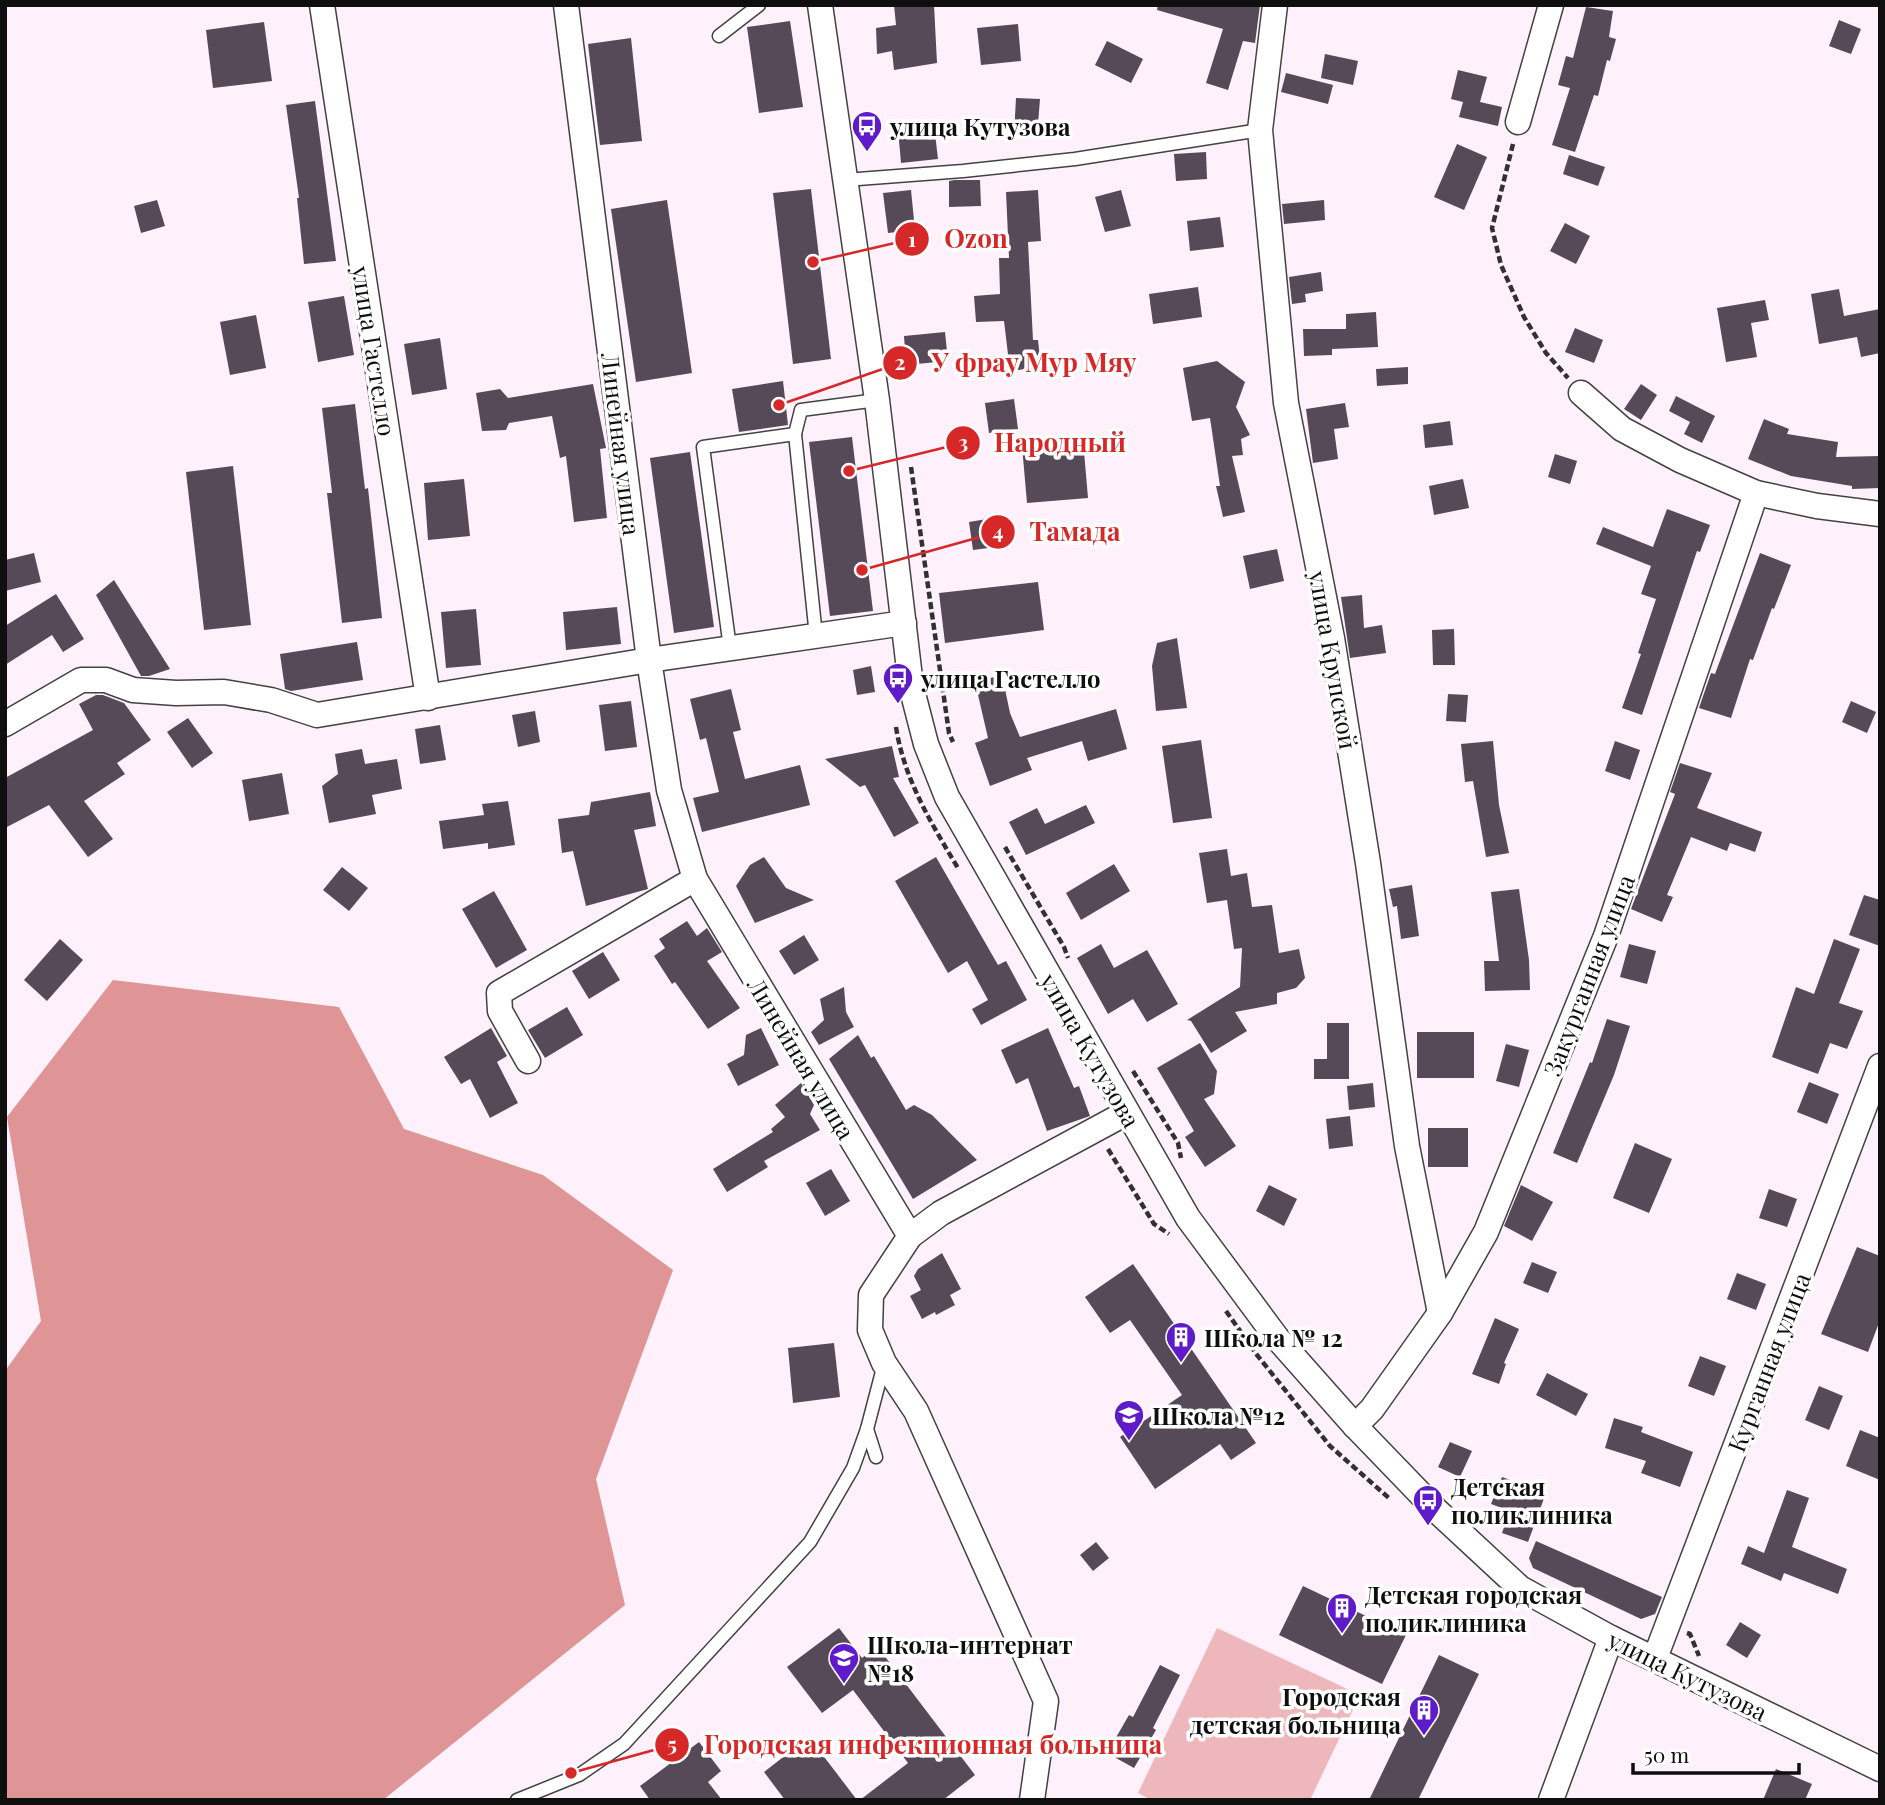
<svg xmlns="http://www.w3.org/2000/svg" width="1885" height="1805" viewBox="0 0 1885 1805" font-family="'Playfair Display',serif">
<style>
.green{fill:#edb7bb}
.forest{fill:#df9596}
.building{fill:#564a59}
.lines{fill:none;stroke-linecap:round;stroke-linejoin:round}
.service-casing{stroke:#424242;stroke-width:15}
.minor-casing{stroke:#424242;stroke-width:27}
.path{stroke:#313131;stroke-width:4.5;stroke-dasharray:7 3.5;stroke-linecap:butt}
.service{stroke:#fff;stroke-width:12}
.minor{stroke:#fff;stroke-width:24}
.labels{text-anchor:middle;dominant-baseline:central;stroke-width:7;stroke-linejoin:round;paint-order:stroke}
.poi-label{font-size:24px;font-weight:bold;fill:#0f0f0f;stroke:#fff;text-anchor:start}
.street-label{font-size:24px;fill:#0f0f0f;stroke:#fff}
.leader{fill:none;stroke:#d62828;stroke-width:2.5}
.callout-dot{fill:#d62828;stroke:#fff;stroke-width:2.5}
.mark-label{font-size:21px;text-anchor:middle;font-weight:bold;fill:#fff}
.callout-label{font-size:26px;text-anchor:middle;font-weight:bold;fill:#d62828;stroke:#fff;stroke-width:7;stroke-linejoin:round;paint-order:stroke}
</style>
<rect width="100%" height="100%" fill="#fff1fc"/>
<polygon class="green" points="1217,1628 1360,1695 1310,1800 1151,1800 1138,1793"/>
<polygon class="forest" points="113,980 339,1007 404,1129 543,1175 673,1270 596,1479 625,1605 383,1800 5,1800 5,1371 41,1321 7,1117"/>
<g class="building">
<polygon points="894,5 934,5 937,63 894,70 892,51 877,54 876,28 896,25"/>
<polygon points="1158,5 1260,5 1255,43 1243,41 1228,90 1206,83 1223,29 1157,10"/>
<polygon points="1586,7 1613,11 1609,37 1616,39 1610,61 1607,60 1598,96 1594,95 1575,152 1552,145 1570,88 1558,85 1566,56 1573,58"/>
<polygon points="1839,20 1861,29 1851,54 1829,46"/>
<polygon points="790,21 803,107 759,113 747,27"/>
<polygon points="264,22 272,81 213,88 206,30"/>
<polygon points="1018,24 1021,61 981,65 977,28"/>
<polygon points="631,38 642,141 600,145 588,44"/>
<polygon points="1107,41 1143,59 1131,83 1095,65"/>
<polygon points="1325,54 1358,61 1353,85 1321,78"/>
<polygon points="1458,70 1487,77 1480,102 1502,107 1498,126 1459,117 1463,102 1451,99"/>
<polygon points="1286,73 1333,85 1328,104 1281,92"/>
<polygon points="1016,98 1040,99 1037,137 1014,135"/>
<polygon points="315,101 336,261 304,264 297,198 299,198 286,105"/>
<polygon points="934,125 938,159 901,163 898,129"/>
<polygon points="1457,144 1487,157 1464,210 1434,197"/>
<polygon points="1206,152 1207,179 1176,181 1174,154"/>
<polygon points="1569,155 1605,167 1598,186 1563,174"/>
<polygon points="955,180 980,180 981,206 949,207 949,181"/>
<polygon points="811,189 831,359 793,364 773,193"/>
<polygon points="911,190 915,230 888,233 883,193"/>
<polygon points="1038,190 1041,241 1028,242 1033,340 1038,340 1041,367 1010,371 1004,321 976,322 974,296 1000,294 999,258 1009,258 1006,192"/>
<polygon points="1121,190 1131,226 1105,232 1095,197"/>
<polygon points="157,200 165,226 141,233 134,206"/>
<polygon points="667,200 692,373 636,382 611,209"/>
<polygon points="1324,200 1325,220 1284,224 1282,204"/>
<polygon points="1220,217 1224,247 1190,251 1187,221"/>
<polygon points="1565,223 1590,236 1576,264 1550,251"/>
<polygon points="1321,272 1323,291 1305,294 1306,302 1292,304 1289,277"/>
<polygon points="1198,287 1202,317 1153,324 1149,294"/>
<polygon points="1839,289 1844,316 1880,309 1880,353 1861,357 1857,337 1819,344 1811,294"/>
<polygon points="344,296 354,355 318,362 308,302"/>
<polygon points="1765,300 1769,320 1751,323 1757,357 1726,362 1717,308"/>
<polygon points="1376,312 1378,347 1332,349 1332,355 1304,356 1303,329 1346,329 1346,314"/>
<polygon points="256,315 266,368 230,375 220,322"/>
<polygon points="1575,328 1603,340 1594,363 1565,352"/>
<polygon points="945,332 948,361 906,365 904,336"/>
<polygon points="440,338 447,389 412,395 404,344"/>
<polygon points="1217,361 1245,382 1236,407 1250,435 1241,439 1243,455 1232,456 1245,512 1223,517 1216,486 1220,486 1210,418 1192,421 1183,368"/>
<polygon points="1408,367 1408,384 1377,386 1376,369"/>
<polygon points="783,381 788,425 739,432 732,389"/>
<polygon points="593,384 606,448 600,449 607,518 574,522 566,456 560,458 552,416 509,423 506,430 482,431 476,393 500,389 508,398"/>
<polygon points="1641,384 1657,395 1641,420 1624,409"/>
<polygon points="1676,396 1715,416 1702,443 1684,434 1690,422 1669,411"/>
<polygon points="1014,399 1018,429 989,433 985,403"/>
<polygon points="1345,403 1349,427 1334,429 1338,459 1313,463 1306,409"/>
<polygon points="355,404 365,489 368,488 382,618 342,623 327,493 332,493 322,408"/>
<polygon points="1764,419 1789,429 1787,434 1838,442 1836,457 1880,456 1880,488 1852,489 1852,486 1791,476 1748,459"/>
<polygon points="1450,421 1453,445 1425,448 1423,425"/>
<polygon points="852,437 873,611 830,616 809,442"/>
<polygon points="1083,440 1088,498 1027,503 1022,446"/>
<polygon points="690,452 714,627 674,633 650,458"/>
<polygon points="1555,454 1577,461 1570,484 1548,477"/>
<polygon points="233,466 251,625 204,630 186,472"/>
<polygon points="464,479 470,536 428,540 424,483"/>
<polygon points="1463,479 1469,508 1434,515 1429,486"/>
<polygon points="1667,509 1710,525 1700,552 1697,551 1642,715 1622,708 1641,654 1638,653 1656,599 1641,594 1651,566 1596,544 1603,527 1653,547"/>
<polygon points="993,518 996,547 973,550 969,522"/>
<polygon points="1277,549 1284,581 1250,589 1243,556"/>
<polygon points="34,553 41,582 5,591 5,560"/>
<polygon points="1760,553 1791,565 1774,609 1772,608 1753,660 1750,659 1731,718 1699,708 1711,673 1715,674"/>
<polygon points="114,580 170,669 149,676 141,676 96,595"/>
<polygon points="1038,582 1044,630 945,643 939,593"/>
<polygon points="56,594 84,639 63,652 52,635 5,665 5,626"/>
<polygon points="1362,595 1364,628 1382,625 1386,653 1350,658 1341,597"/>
<polygon points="617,607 621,644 566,650 563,612"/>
<polygon points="476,609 481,665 446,668 441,612"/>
<polygon points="1454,629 1455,665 1433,665 1432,630"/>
<polygon points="1177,638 1187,708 1156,711 1152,666 1157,643"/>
<polygon points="357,642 363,680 291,691 285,689 280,654"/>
<polygon points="871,666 875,692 857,695 853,670"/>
<polygon points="1002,675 1010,713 1020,737 1116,709 1127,749 1088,761 1082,741 1027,758 1032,770 990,786 975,743 988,738 975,682"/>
<polygon points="731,689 741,730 733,732 745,779 800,765 810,805 702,832 693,798 719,792 706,738 700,740 690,699"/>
<polygon points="1448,694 1468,695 1466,722 1446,721"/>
<polygon points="96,695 103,695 124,703 151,740 117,763 125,774 84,801 113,839 88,857 49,805 5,828 5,778 93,730 79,704"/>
<polygon points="631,701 637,747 605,751 599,705"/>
<polygon points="1851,701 1876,712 1867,733 1842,722"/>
<polygon points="535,711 540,742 518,747 512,715"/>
<polygon points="188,718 213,753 192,768 167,732"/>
<polygon points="440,725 446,760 420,764 415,729"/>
<polygon points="1201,740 1212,818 1173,823 1162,746"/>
<polygon points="1493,741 1499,805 1509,853 1486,857 1473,781 1465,782 1461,744"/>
<polygon points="1615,741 1640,750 1630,780 1605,771"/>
<polygon points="892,746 899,777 893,778 919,823 894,837 865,785 860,787 825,759"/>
<polygon points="362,749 365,764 397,759 402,789 372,795 376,814 329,823 322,786 338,774 335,754"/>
<polygon points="1680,763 1712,773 1697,808 1762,832 1755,852 1730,843 1727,851 1691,837 1667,895 1673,897 1662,922 1631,909 1675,794 1670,792"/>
<polygon points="282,773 289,814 249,821 242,780"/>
<polygon points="650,792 656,826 634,830 648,889 586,906 573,851 562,853 558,819 589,815 591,802"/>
<polygon points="508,801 515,845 488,849 488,843 443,849 439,821 484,815 482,804"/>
<polygon points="1086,805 1095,823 1026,855 1009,822 1037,808 1045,824"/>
<polygon points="1227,849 1231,876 1247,873 1252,907 1272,905 1279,953 1299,949 1305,978 1296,988 1277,993 1277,1004 1235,1012 1247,1031 1211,1053 1191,1021 1187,1020 1240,987 1242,948 1234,949 1227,900 1207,903 1199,853"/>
<polygon points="764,857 786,888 814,900 755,923 736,886 750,865"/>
<polygon points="936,857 998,965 1006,961 1027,1000 981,1025 972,1009 988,1000 967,961 948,973 895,881"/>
<polygon points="1114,864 1130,891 1081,920 1066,893"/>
<polygon points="342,867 368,888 349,911 323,890"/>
<polygon points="1412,885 1419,936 1401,939 1397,906 1393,907 1389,889"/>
<polygon points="1519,889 1529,960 1530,990 1485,991 1484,961 1499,961 1491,892"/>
<polygon points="494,891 527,950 496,968 462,909"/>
<polygon points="1864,895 1880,900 1880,946 1849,935"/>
<polygon points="687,921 697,936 707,928 722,952 707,961 740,1008 708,1029 675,982 672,984 654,956 665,948 659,939"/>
<polygon points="804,935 819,960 794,975 779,951"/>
<polygon points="60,939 83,960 47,1001 24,980"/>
<polygon points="1834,939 1860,949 1839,1003 1863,1011 1847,1049 1830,1043 1818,1074 1772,1057 1796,987 1814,994"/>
<polygon points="1101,944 1114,968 1147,950 1178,1004 1147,1022 1133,999 1108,1014 1077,958"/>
<polygon points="1629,944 1656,951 1647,984 1620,977"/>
<polygon points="603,952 620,980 589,999 572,971"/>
<polygon points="844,987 846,1012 854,1027 819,1045 811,1032 824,1020 820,999"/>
<polygon points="567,1007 583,1035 545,1058 528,1030"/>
<polygon points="1607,1019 1630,1026 1614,1075 1577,1163 1553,1153 1590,1062 1592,1063"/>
<polygon points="1327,1023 1349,1023 1349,1079 1314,1079 1314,1059 1327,1059"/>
<polygon points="491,1028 507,1056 497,1062 518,1103 490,1118 470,1079 461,1084 444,1057"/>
<polygon points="761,1028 779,1065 738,1086 727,1064 744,1055 746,1035"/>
<polygon points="1048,1028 1074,1088 1079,1086 1090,1116 1047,1131 1028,1078 1016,1084 1001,1050"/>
<rect x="1417" y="1032" width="57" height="46"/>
<polygon points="858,1035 871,1058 874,1056 906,1110 914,1105 932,1115 977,1160 913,1199 829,1059"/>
<polygon points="1200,1043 1217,1071 1214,1094 1204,1099 1236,1146 1205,1167 1185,1137 1194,1131 1157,1068"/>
<polygon points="1506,1044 1529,1050 1519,1087 1496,1081"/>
<polygon points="1809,1082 1839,1094 1827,1124 1797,1112"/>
<polygon points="801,1083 814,1105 810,1114 820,1130 764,1161 768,1167 727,1192 713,1169 773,1132 771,1129 785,1117 775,1105"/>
<polygon points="1373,1083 1375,1107 1349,1110 1347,1086"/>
<polygon points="1350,1116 1353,1146 1329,1149 1326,1119"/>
<rect x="1428" y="1128" width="40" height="39"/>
<polygon points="1635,1143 1672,1159 1649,1213 1613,1198"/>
<polygon points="831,1169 850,1201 825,1216 806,1183"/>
<polygon points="1269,1185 1297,1199 1284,1226 1256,1211"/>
<polygon points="1521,1185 1553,1202 1532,1241 1504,1226"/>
<polygon points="1769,1189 1797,1199 1787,1227 1759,1218"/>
<polygon points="1857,1247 1880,1256 1880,1320 1868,1352 1821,1334"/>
<polygon points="942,1253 961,1289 950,1295 955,1305 936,1315 935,1312 922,1319 910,1296 921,1290 914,1276 918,1269"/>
<polygon points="1532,1262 1557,1272 1548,1293 1523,1283"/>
<polygon points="1133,1264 1256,1443 1231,1460 1220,1444 1155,1489 1120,1437 1182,1395 1130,1320 1110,1333 1085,1297"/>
<polygon points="1737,1273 1766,1284 1756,1310 1727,1299"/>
<polygon points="1495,1318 1519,1329 1504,1363 1506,1364 1499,1384 1472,1374"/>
<polygon points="834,1343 840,1397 793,1403 788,1348"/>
<polygon points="1700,1356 1726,1366 1714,1396 1688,1386"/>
<polygon points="1547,1373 1588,1394 1576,1416 1536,1395"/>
<polygon points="1819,1386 1843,1396 1829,1430 1805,1420"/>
<polygon points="1614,1418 1643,1427 1641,1432 1693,1452 1680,1487 1641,1473 1646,1461 1605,1448"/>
<polygon points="1860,1430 1880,1438 1880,1480 1846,1466"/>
<polygon points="1450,1442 1472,1451 1460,1477 1438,1467"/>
<polygon points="1502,1477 1546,1493 1528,1542 1502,1533 1510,1511 1491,1504"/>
<polygon points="1787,1490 1809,1498 1792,1547 1847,1569 1838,1594 1784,1573 1781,1581 1741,1564 1748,1546 1764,1553"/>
<polygon points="1536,1541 1662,1597 1655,1614 1641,1619 1533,1568 1529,1558"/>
<polygon points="1096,1542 1109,1558 1093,1571 1080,1555"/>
<polygon points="1303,1586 1406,1635 1382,1684 1279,1635"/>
<polygon points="1740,1622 1761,1635 1747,1658 1726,1645"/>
<polygon points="839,1628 862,1658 877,1646 975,1775 943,1800 860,1800 908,1763 853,1690 822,1713 787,1667"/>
<polygon points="1439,1655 1479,1674 1418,1800 1369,1800"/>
<polygon points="1160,1665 1180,1675 1153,1728 1156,1730 1134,1768 1107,1753 1129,1715 1133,1717"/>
<polygon points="809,1737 857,1800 785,1800 764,1772"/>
<polygon points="699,1742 721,1771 708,1782 722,1800 650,1800 640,1786"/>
<polygon points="1776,1769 1812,1784 1805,1800 1763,1800"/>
</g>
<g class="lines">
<g class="service-casing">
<g id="service">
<polyline points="719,36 759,5"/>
<polyline points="845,180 963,171 1075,159 1260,130"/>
<polyline points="816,636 795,434 801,410 877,400"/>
<polyline points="730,648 703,447 795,434"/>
<polyline points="867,1429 876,1457"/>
<polyline points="517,1800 579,1775 624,1744 810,1542 853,1468 867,1429 884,1364"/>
</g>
</g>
<g class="minor-casing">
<g id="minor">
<polyline points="322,5 428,698"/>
<polyline points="566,5 649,660 669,790 695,879 910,1236"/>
<polyline points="820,5 877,400 911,686 926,744 947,797 1188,1218 1277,1338 1355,1426 1437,1511 1520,1588 1611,1638 1880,1769"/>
<polyline points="1275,5 1260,130 1286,403 1332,638 1368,863 1407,1146 1440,1313"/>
<polyline points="1518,122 1551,5"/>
<polyline points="1581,393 1622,429 1680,460 1756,493 1817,506 1880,514"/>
<polyline points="5,724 81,680 106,680 133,690 176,693 224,692 271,700 317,715 649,660 904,623"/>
<polyline points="528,1061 500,1011 499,993 695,879"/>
<polyline points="1355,1426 1372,1409 1440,1313 1486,1232 1606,936 1756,493"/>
<polyline points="1655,1658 1880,1066"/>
<polyline points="1032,1800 1046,1701 916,1411 884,1363 870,1330 871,1295 910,1236 941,1213 1126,1113"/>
<polyline points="1551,1800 1611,1638"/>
</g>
</g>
<g class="path">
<polyline points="1513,144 1492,228 1501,265 1524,317 1546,353 1568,378"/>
<polyline points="911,467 949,733 953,742"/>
<path d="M896,727C904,779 931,823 958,868"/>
<polyline points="1005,847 1064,947 1068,958"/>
<polyline points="1133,1071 1178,1143 1181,1158"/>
<polyline points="1108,1149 1154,1224 1169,1234"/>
<polyline points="1226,1311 1257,1355 1330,1446 1390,1499"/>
<polyline points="1687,1633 1690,1634 1699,1656"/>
</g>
<use href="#service" class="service"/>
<use href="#minor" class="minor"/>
</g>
<defs>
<g id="bus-pin" transform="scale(1.575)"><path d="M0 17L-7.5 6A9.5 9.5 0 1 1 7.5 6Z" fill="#5f1bca" stroke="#fff"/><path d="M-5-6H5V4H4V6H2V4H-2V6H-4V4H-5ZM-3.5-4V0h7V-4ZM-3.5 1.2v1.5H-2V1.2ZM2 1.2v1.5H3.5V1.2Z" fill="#fff"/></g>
<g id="building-pin" transform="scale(1.575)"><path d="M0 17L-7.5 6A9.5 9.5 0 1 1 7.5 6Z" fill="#5f1bca" stroke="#fff"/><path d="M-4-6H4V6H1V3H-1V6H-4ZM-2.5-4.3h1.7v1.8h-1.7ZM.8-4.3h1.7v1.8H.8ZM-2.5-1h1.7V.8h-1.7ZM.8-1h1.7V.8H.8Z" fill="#fff"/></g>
<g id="school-pin" transform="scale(1.575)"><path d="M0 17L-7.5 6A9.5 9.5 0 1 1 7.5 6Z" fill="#5f1bca" stroke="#fff"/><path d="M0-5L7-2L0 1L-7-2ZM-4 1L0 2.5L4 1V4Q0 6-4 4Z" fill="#fff"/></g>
</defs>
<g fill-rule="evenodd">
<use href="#bus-pin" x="867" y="126"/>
<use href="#bus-pin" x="898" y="678"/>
<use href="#building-pin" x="1181" y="1337"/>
<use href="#school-pin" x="1129" y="1415"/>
<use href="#bus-pin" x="1428" y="1500"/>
<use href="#building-pin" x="1342" y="1608"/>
<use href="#school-pin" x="844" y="1658"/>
<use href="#building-pin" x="1424" y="1710"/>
</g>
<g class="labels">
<g class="poi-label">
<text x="890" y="126">улица Кутузова</text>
<text x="921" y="678">улица Гастелло</text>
<text x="1204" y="1337">Школа № 12</text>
<text x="1152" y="1415">Школа №12</text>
<text x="1451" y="1486">Детская<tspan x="1451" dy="28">поликлиника</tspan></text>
<text x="1365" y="1594">Детская городская<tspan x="1365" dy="28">поликлиника</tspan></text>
<text x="867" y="1644">Школа-интернат<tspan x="867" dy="28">№18</tspan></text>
<text x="1401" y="1696" text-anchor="end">Городская<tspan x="1401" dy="28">детская больница</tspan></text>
</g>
<g class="street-label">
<text transform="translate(375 351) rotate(81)">улица Гастелло</text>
<text transform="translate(622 444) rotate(83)">Линейная улица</text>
<text transform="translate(1334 660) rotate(80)">улица Крупской</text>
<text transform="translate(1588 975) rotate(-69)">Закурганная улица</text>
<text transform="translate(1091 1050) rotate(60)">улица Кутузова</text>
<text transform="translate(802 1058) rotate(59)">Линейная улица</text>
<text transform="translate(1768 1362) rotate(-69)">Курганная улица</text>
<text transform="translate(1688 1675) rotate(26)">улица Кутузова</text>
</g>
</g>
<path class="leader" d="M813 262L912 239M779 405L900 363M849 471L963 443M862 570L998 532M571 1773L672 1745"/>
<g class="callout-dot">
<circle cx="813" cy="262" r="7"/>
<circle cx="779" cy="405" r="7"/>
<circle cx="849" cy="471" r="7"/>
<circle cx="862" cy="570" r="7"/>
<circle cx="571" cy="1773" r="7"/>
<circle cx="912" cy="239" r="18"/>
<circle cx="900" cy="363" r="18"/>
<circle cx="963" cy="443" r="18"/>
<circle cx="998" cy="532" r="18"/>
<circle cx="672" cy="1745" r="18"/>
</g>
<g class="mark-label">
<text x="912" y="247">1</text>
<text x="900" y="370">2</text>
<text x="963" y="450">3</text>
<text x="998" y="539">4</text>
<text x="672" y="1752">5</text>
</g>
<g class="callout-label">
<text x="976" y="248">Ozon</text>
<text x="1034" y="372">У фрау Мур Мяу</text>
<text x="1060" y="452">Народный</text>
<text x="1075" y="541">Тамада</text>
<text x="933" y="1754">Городская инфекционная больница</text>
</g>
<rect width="1885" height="1805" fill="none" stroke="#0f0f0f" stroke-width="14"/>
<path d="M1633 1763v10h166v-10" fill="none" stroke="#0f0f0f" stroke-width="3.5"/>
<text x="1644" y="1763" font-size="21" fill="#0f0f0f" stroke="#ffffff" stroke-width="5" paint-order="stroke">50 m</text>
</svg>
